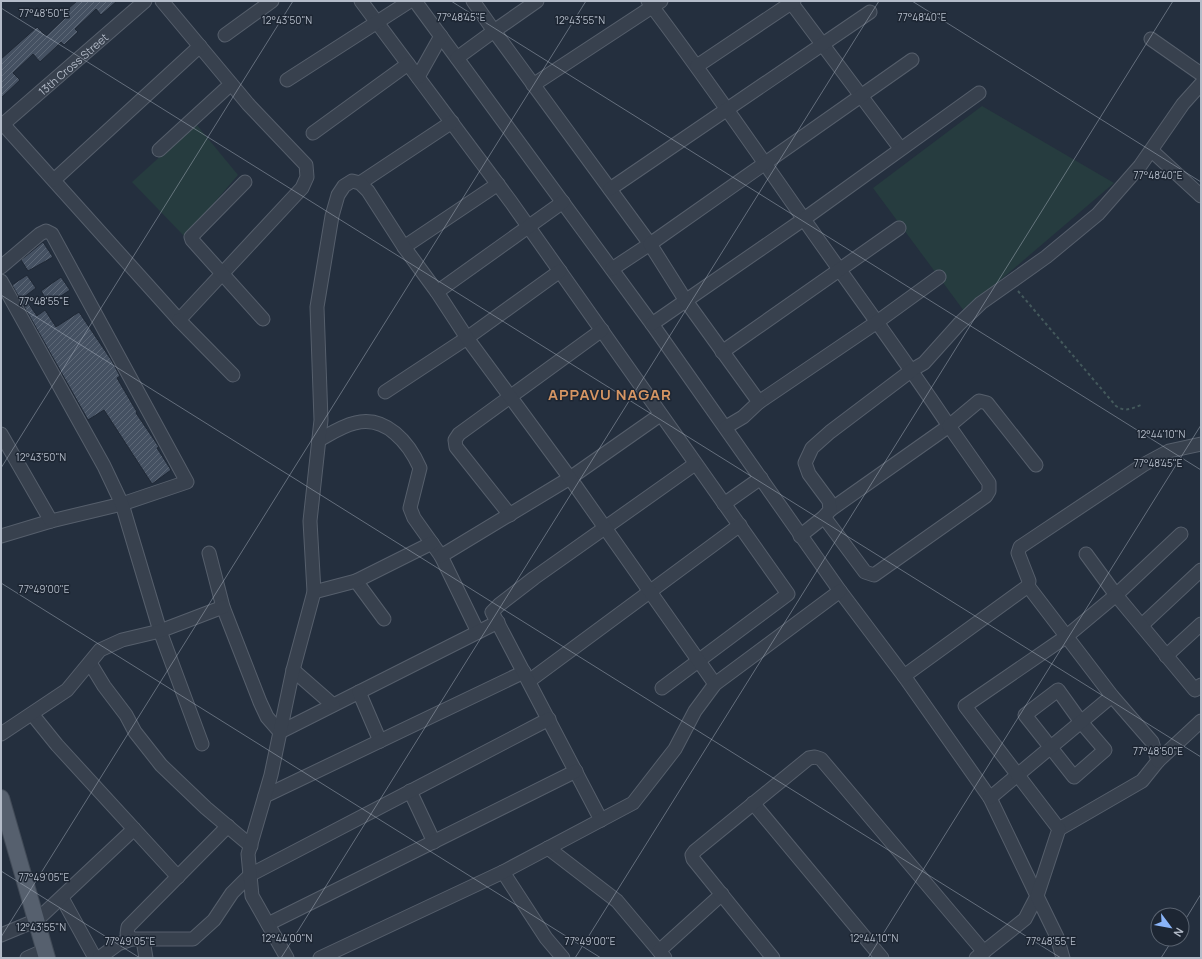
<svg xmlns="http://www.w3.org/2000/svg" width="1202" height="959" viewBox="0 0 1202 959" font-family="Manrope,sans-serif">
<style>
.park{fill:#263c3f}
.building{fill:url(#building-hatch);stroke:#1f2835}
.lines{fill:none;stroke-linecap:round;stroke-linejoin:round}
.minor-casing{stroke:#565f6c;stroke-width:15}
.major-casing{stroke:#414a57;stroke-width:18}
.path{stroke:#44595c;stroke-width:2;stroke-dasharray:3 3;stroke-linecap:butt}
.minor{stroke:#38414e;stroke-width:13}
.major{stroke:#56606e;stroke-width:16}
.ticks{fill:none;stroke:#b4bcc9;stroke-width:1;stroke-opacity:0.45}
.labels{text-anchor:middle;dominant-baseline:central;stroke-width:3;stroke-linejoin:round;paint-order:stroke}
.street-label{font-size:11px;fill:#b4bcc9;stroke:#1d2633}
.district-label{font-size:15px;font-weight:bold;letter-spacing:1px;fill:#d59563;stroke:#1d2633}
.ticks-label{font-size:10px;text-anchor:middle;fill:#b4bcc9;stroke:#1d2633;stroke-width:3;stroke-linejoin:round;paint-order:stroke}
</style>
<defs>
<pattern id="building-hatch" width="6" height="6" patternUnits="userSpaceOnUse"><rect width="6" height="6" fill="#455162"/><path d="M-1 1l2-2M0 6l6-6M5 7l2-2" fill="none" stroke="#5d6877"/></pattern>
</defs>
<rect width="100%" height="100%" fill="#242f3e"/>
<g class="park">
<polygon points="982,106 1114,183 964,311 873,188"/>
<polygon points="196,124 238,175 185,237 132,182"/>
</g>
<g class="building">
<polygon points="77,1 117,1 101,15 96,9 75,29 78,32 64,45 61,42 40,62 33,54 13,73 20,80 1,98 1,59 37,27 46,36 69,14 66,11"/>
<polygon points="43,242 53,257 28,271 21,260"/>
<polygon points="27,275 36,288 24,297 37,316 45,310 56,327 79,312 112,361 120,376 117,378 137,412 136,413 159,447 157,448 171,470 152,484 104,410 88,420 12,285"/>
<polygon points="61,277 70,290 49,304 41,291"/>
</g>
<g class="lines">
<g class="minor-casing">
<g id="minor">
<polyline points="361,1 511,202 788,594 662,688"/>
<polyline points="415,1 652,324 840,591 904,676 990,798 1037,896 1025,919 976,958"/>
<polyline points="473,1 494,31 537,1"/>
<path d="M648,1C702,72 752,145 803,218C851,287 902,355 949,426L830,510"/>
<polyline points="790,1 900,148"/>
<polyline points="225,35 272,1"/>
<polyline points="1151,39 1201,74"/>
<polyline points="457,58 494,31 650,244 612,269"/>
<polyline points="697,66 794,1"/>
<polyline points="418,77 441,36"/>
<polyline points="287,80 410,1"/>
<polyline points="533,85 661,1"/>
<polyline points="3,124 179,320 302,188 307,177 306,165 248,104 162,1"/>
<path id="s1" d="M1,126L145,1"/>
<polyline points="313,133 408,64"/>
<polyline points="159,150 231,84"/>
<polyline points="1152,151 1201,196"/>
<polyline points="54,180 200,46"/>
<polyline points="245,182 191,237 192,240 263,319"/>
<polyline points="360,183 452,122"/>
<polyline points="610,189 870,12"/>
<polyline points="404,247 498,184"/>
<polyline points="1,267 40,234 46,231 52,234 187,482 122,504 51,521 1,536"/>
<polyline points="1,281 104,466 122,504 160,631 202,744"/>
<polyline points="437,292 563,202"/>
<polyline points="179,320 233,375"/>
<polyline points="652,324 804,219 979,93"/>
<polyline points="722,352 899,228"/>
<polyline points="385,392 467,338 560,271"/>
<polyline points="759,402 877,322 939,277"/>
<polyline points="726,427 743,417 759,402 686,301 650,244 912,60"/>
<polyline points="1,434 51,521"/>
<path d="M319,440C330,434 342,426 355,423C386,415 409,443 420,468L410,508L414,518L441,556L478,632"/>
<polyline points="724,504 761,478"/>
<polyline points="510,515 456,447 455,440 459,434 602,330"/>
<polyline points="824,517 865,572 874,575 986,496 989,491 989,483 949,426 979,401 987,403 1036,465"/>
<polyline points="800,536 824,517 830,510 829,501 809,474 805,463 812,448 830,432 912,370 924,363 959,324 981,303 1046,257 1098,214 1140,166 1183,104 1201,84"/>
<polyline points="209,553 223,607 260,702 267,717 280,732 498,622"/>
<polyline points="1086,554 1116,595 1181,534"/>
<polyline points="441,556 570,478 660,415"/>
<polyline points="356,581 384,619"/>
<polyline points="1028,586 1112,696 1152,742 1158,761 1142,781 1059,829"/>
<polyline points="314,592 356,581 432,543"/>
<polyline points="1142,625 1201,570"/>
<polyline points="1166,656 1201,624"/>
<polyline points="90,663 104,686 126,715 135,732 161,765 206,808 251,846"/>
<polyline points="293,670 333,705"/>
<polyline points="904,676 1028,586 1029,581 1018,553 1020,547 1143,465 1169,451 1201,444"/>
<polyline points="529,681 740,525"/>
<polygon points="1058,690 1081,722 1105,750 1074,777 1025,715"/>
<polyline points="359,692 380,741"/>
<polyline points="32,714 57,745 178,877"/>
<polyline points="1,734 67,690 100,650 122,640 160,631 223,607"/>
<polyline points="1158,761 1201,721"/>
<polyline points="410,791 434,842"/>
<polyline points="265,796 524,672"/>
<polyline points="990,798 1112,696"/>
<polyline points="753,803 882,958"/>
<polyline points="601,820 492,612 499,605 534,578 695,464"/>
<polyline points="548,848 617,901 665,958"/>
<polyline points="503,872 546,938 563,958"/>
<polyline points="62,898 95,958"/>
<polyline points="268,924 576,771"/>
<polyline points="1,935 37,920 134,829"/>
<polyline points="132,939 127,934 128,927 228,826"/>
<polyline points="143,940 146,958"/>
<polyline points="659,951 722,894"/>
<polyline points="27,958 45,950"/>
<polyline points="99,958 118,944 132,939 193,939 214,920 232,893 250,875 549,719"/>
<polyline points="287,958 252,896 248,854 271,775 293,670 314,592 310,521 321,420 317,307 332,216 338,195 344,186 352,181 360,183 368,191 404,247 437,292 467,338 570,478 715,684"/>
<polyline points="320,958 503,872 633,803 675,749 695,711 715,684 840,591"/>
<polyline points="773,958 693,859 692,855 695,851 809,758 815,757 821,759 984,952"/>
<polyline points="1063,958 1057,937 1037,896 1059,829 965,706 1067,636 1116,595 1195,690 1201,685"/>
</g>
</g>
<g class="major-casing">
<polyline id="major" points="1,798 47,958"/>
</g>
<path class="path" d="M1018,291L1116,406C1125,412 1131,409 1141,405"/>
<use href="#minor" class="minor"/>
<use href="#major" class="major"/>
</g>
<path class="ticks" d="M451,1L1201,470M912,1L1201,182M1,8L1201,757M1,295L1061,958M1,468L293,1M1,583L601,958M1,871L140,958M1182,925L1201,894M1,937L586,1M281,958L879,1M575,958L1173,1M868,958L1201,425M1161,958L1173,939"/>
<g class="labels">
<g class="street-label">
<text stroke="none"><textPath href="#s1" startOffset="95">13th Cross Street</textPath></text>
</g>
<g class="district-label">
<text x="610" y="394">APPAVU NAGAR</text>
</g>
</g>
<g class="ticks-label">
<text x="44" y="17">77°48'50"E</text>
<text x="461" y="21">77°48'45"E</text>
<text x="922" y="21">77°48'40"E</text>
<text x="287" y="24">12°43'50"N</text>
<text x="580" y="24">12°43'55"N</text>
<text x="1158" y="179">77°48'40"E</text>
<text x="44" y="305">77°48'55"E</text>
<text x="1161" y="438">12°44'10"N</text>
<text x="41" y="461">12°43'50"N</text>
<text x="1158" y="467">77°48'45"E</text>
<text x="44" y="593">77°49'00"E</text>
<text x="1158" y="755">77°48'50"E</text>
<text x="44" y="881">77°49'05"E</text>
<text x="41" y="931">12°43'55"N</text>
<text x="287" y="942">12°44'00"N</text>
<text x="874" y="942">12°44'10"N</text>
<text x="130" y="945">77°49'05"E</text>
<text x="590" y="945">77°49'00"E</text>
<text x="1051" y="945">77°48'55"E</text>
</g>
<rect width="1202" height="959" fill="none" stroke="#b4bcc9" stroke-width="4"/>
<g transform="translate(1170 927) rotate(122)"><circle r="19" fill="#1d2633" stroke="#59626f"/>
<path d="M0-3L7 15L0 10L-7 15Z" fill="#8ab4f8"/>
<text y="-6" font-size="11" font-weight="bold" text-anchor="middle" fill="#b4bcc9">N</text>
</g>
</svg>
